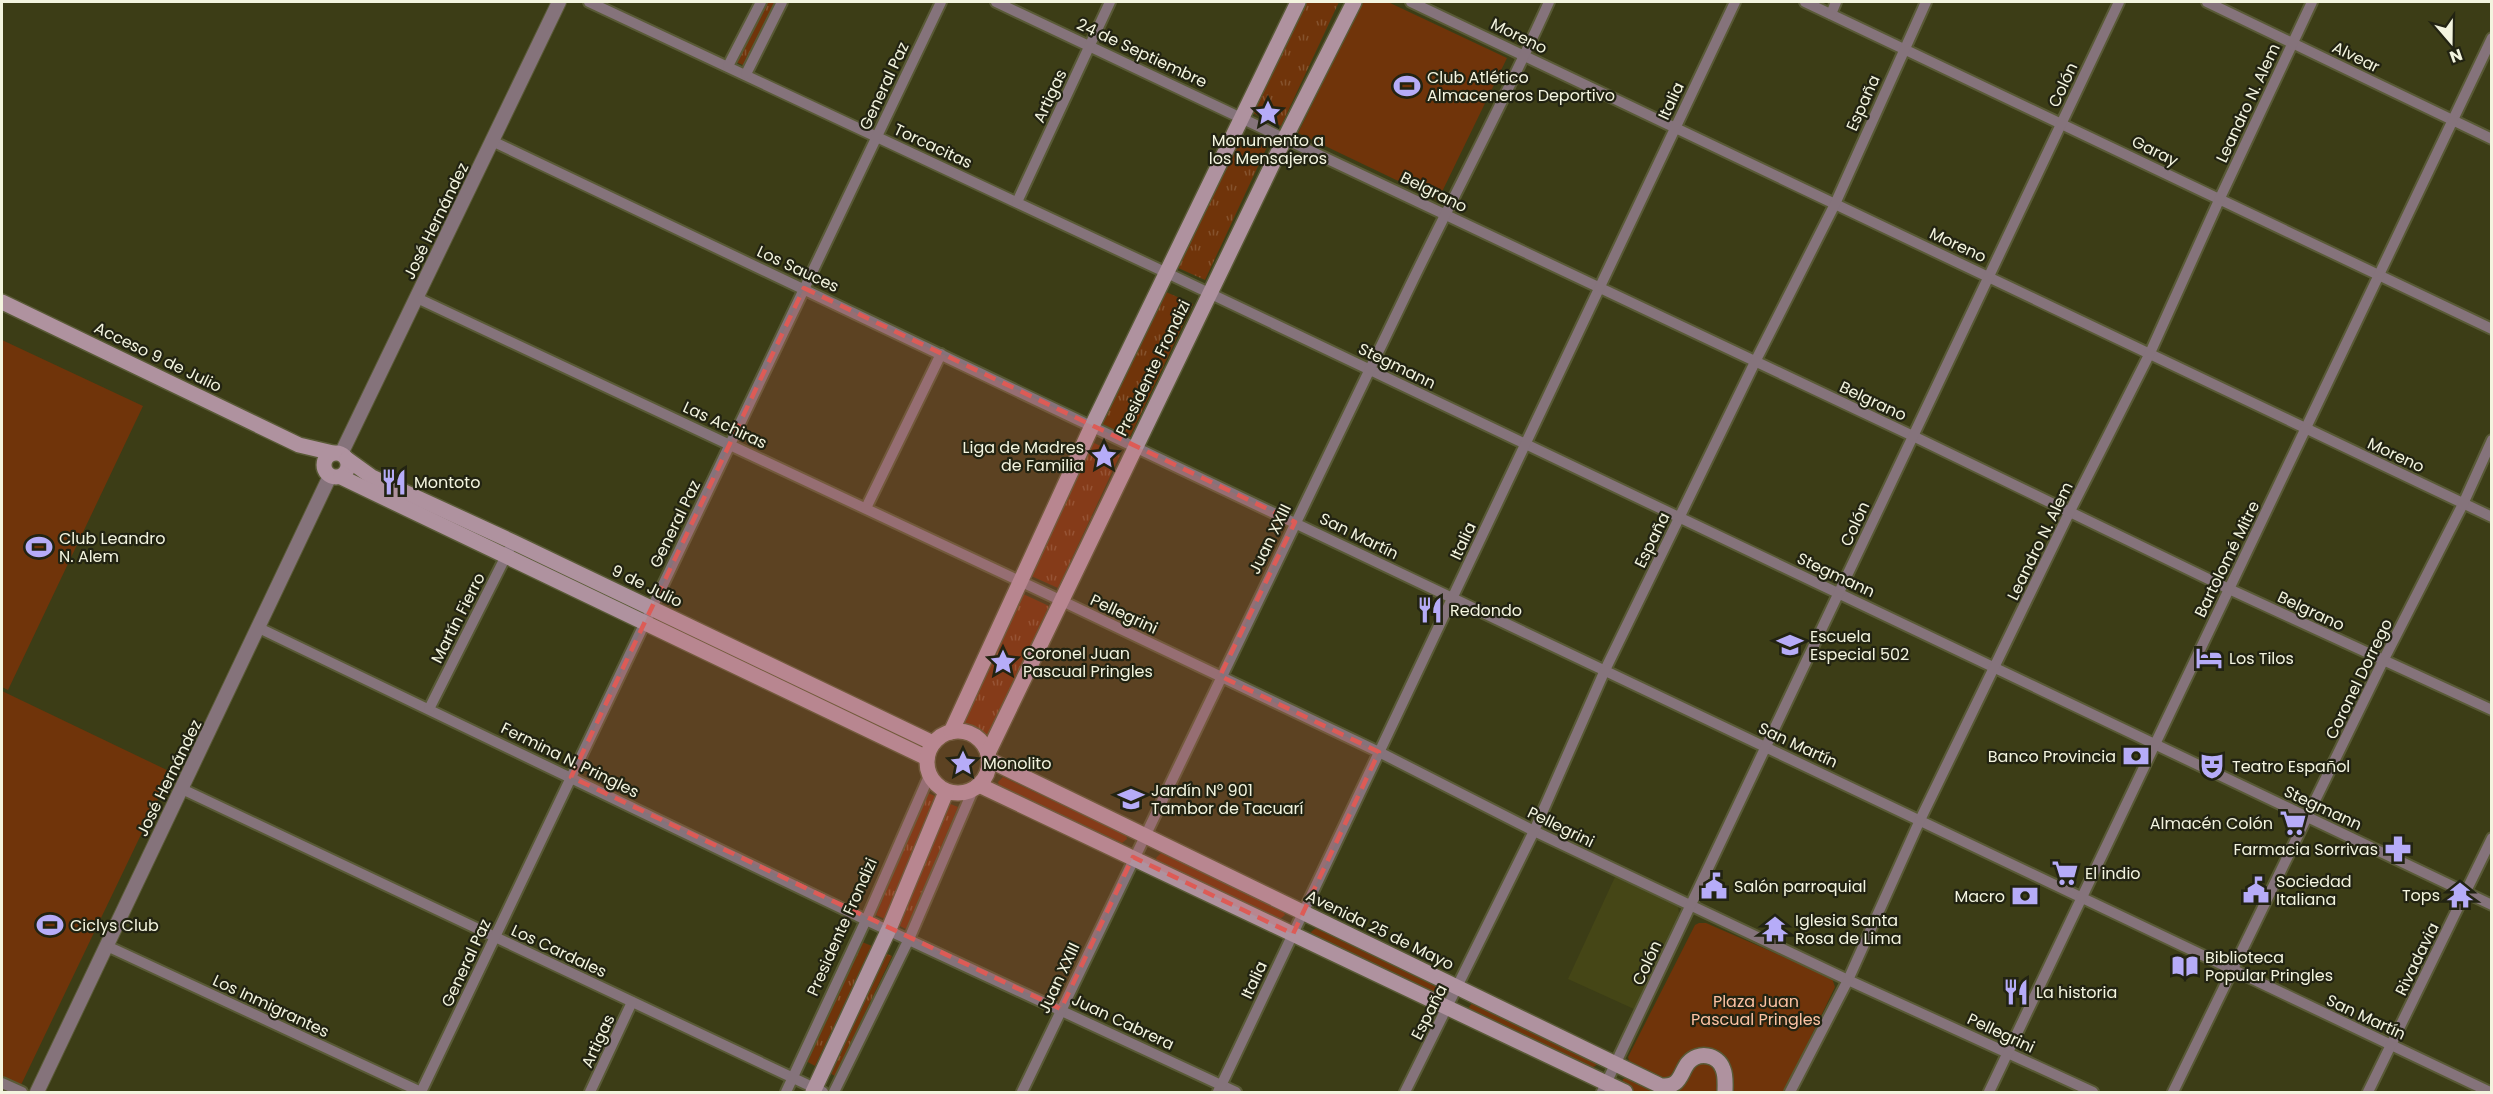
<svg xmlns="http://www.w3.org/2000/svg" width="2493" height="1094" viewBox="0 0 2493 1094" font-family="Poppins,sans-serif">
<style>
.built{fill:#454616}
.grass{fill:url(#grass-tufts)}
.green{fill:#70340a}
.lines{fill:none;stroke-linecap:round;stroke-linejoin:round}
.minor-casing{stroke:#595a36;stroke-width:14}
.tertiary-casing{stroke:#595a36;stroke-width:16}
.secondary-casing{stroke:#595a36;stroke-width:18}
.minor{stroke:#85737b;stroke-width:10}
.tertiary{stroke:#85737b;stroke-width:14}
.secondary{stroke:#af929f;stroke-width:15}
.marked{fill:#dd5b56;fill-opacity:0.2;stroke:#dd5b56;stroke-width:4.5;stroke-dasharray:12 8;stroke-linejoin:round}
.labels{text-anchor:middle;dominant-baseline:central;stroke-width:4.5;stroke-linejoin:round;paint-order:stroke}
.street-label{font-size:16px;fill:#f3f4df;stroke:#222312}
.poi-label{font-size:16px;fill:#f3f4df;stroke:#222312;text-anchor:start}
.park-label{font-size:16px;fill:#fcc2a3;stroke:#222312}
</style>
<defs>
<pattern id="grass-tufts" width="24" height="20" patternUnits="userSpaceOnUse" patternTransform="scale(1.5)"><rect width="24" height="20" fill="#70340a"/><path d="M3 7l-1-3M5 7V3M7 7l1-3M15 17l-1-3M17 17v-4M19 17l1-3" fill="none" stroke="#85522d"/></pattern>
</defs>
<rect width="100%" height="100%" fill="#3c3d16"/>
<polygon class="built" points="1615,877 1678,907 1679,913 1634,1009 1568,979"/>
<g class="grass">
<polygon points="766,2 777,2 745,66 736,62"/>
<polygon points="1305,2 1339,2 1281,126 1253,113"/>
<polygon points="1239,134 1267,147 1205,280 1176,267"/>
<polygon points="1164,291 1193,304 1130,437 1102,424"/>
<polygon points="1092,442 1120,455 1058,588 1029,575"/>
<polygon points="1021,593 1049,606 987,740 958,726"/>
<polygon points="928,793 937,797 885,919 876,915"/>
<polygon points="948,803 958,807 906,929 896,924"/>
<polygon points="862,942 872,946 815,1066 806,1061"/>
<polygon points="882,952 892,956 835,1076 826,1071"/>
</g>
<g class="green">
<polygon points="1362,2 1388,2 1507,58 1438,200 1298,133"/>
<polygon points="2,340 143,406 8,690 2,687"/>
<polygon points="2,691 171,772 20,1087 2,1078"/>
<polygon points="1003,777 1126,835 1127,839 1122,843 999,785 998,782"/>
<polygon points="1161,853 1283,911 1285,915 1280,919 1157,861 1156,858"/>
<polygon points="1699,923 1706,923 1832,978 1835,987 1784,1092 1729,1092 1714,1053 1665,1082 1629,1061 1628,1057 1695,925"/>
<polygon points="1316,928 1439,986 1440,990 1435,994 1312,936 1311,932"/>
<polygon points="1473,1002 1596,1060 1598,1064 1592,1068 1470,1010 1469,1007"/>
<polygon points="1702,1060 1716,1064 1721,1092 1634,1092 1622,1084 1623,1079 1628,1077 1655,1089"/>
</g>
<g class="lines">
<g class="minor-casing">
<g id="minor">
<polyline points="589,2 1167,273 2492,905"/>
<polyline points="996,2 1913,436 2229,589 2492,710"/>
<polyline points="1411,2 2492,517"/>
<polyline points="1805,2 2492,329"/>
<polyline points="2207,2 2492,139"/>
<polyline points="1831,14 1836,2"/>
<polyline points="728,66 761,2"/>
<polyline points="746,74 782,2"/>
<polyline points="492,141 2490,1092"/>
<polyline points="1017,202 1110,2"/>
<polyline points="417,298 1060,600 1379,752 1534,831 1848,980 2093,1092"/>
<polyline points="866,508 941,354"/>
<polyline points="259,628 866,920 1236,1092"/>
<polyline points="429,709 509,550"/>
<polyline points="182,789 823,1092"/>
<polyline points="107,946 421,1092"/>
<polyline points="2,1083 22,1092"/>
<polyline points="421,1092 941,2"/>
<polyline points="590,1092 632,1002"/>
<polyline points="786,1092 866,920 929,776"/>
<polyline points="834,1092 909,939 973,790"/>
<path d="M1022,1092C1149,823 1281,555 1410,286C1456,191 1506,98 1549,2"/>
<polyline points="1218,1092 1735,2"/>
<polyline points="1405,1092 1534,831 1605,670 1755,362 1835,204 1926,2"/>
<polyline points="1602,1092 2119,2"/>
<polyline points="1790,1092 1848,980 1920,820 2070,511 2150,353 2220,198 2312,2"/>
<polyline points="1989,1092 2492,38"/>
<polyline points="2173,1092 2383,661 2463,504 2492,440"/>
<polyline points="2368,1092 2492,838"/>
</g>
</g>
<g class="tertiary-casing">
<g id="tertiary">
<polyline points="341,454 559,2"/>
<polyline points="37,1092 330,476"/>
</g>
</g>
<g class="secondary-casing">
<g id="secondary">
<polyline points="2,302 299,445 333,453"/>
<circle cx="336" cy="465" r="12"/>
<polyline points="347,459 372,477 513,542 933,743"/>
<polyline points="341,477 927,758"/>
<circle cx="958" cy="762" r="31"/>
<polyline points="951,732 1092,426 1298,2"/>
<polyline points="988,753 1285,138 1354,2"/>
<path d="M989,760L1661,1086C1666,1086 1671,1086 1675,1083C1681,1079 1683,1069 1688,1063C1698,1051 1718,1054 1723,1069C1726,1076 1725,1085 1725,1092"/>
<polyline points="979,785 1625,1092"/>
<polyline points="813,1092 889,929 946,792"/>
</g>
</g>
<use href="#minor" class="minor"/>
<use href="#tertiary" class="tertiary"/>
<use href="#secondary" class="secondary"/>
</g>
<path class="marked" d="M804,288L1295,522L1220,676L1379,752L1293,934L1133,857L1061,1009L571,777Z"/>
<defs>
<g id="stadium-bare" transform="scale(2.07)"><path d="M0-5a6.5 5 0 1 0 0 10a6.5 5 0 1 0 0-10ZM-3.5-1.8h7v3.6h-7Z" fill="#b6acf8" stroke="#222312" stroke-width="2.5" paint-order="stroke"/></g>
<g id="sight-bare" transform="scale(2.07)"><path d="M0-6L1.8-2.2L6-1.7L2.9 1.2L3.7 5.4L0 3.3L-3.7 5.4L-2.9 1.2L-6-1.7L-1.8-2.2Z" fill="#b6acf8" stroke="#222312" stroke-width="2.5" paint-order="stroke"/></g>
<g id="restaurant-bare" transform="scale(2.07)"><path d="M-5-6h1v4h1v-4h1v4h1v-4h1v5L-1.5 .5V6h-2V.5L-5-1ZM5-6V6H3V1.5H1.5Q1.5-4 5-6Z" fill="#b6acf8" stroke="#222312" stroke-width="2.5" paint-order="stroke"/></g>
<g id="school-bare" transform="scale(2.07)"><path d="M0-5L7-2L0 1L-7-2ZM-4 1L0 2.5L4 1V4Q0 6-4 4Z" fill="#b6acf8" stroke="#222312" stroke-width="2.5" paint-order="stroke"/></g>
<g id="hotel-bare" transform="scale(2.07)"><path d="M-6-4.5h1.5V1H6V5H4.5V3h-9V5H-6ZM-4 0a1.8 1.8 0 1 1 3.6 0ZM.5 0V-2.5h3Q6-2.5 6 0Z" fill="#b6acf8" stroke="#222312" stroke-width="2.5" paint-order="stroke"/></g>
<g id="bank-bare" transform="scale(2.07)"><path d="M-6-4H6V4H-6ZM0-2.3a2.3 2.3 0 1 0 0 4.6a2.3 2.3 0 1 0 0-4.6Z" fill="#b6acf8" stroke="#222312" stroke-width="2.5" paint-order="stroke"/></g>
<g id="theatre-bare" transform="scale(2.07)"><path d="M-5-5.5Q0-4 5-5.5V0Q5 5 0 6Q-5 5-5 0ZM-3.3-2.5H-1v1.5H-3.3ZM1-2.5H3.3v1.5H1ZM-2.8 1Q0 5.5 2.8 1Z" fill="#b6acf8" stroke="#222312" stroke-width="2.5" paint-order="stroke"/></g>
<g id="supermarket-bare" transform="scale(2.07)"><path d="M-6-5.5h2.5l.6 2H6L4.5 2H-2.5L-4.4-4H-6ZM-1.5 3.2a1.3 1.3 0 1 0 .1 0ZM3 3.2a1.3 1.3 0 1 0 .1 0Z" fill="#b6acf8" stroke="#222312" stroke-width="2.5" paint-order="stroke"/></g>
<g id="pharmacy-bare" transform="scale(2.07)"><path d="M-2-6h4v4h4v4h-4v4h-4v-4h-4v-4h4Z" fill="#b6acf8" stroke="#222312" stroke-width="2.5" paint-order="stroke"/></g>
<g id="civic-bare" transform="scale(2.07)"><path d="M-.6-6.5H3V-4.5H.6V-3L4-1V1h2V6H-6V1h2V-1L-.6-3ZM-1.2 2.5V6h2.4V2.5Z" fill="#b6acf8" stroke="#222312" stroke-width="2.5" paint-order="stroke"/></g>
<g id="temple-bare" transform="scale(2.07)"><path d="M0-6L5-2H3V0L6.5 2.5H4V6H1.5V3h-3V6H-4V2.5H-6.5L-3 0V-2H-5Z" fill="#b6acf8" stroke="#222312" stroke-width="2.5" paint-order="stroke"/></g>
<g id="library-bare" transform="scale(2.07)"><path d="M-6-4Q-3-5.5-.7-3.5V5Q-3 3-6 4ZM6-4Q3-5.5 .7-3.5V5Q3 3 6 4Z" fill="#b6acf8" stroke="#222312" stroke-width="2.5" paint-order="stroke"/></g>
</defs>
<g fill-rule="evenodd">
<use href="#stadium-bare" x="1407" y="86"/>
<use href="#sight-bare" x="1268" y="113"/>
<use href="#sight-bare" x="1104" y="456"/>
<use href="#restaurant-bare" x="394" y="482"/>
<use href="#stadium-bare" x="39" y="547"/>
<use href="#restaurant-bare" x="1430" y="610"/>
<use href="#school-bare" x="1790" y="645"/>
<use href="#hotel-bare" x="2209" y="658"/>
<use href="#sight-bare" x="1003" y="662"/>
<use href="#bank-bare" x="2136" y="756"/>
<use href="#sight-bare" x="963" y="763"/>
<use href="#theatre-bare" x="2212" y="766"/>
<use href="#school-bare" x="1131" y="799"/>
<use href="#supermarket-bare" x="2293" y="823"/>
<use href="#pharmacy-bare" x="2398" y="849"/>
<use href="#supermarket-bare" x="2065" y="873"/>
<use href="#civic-bare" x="1714" y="886"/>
<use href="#civic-bare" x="2256" y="890"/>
<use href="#temple-bare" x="2460" y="895"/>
<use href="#bank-bare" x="2025" y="896"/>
<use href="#stadium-bare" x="50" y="925"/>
<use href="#temple-bare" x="1775" y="929"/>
<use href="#library-bare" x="2185" y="966"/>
<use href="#restaurant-bare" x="2016" y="992"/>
</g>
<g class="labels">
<g class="street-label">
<text transform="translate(1519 36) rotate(26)">Moreno</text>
<text transform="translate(1142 53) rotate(25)">24 de Septiembre</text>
<text transform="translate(2356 57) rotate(26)">Alvear</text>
<text transform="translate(2063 85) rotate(-65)">Colón</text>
<text transform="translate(884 86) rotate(-65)">General Paz</text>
<text transform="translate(1050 96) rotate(-65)">Artigas</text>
<text transform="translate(1671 101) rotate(-65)">Italia</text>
<text transform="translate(1863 103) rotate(-66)">España</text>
<text transform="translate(2248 103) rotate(-65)">Leandro N. Alem</text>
<text transform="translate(933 146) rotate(25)">Torcacitas</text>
<text transform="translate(2155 151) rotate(26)">Garay</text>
<text transform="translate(1434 192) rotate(26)">Belgrano</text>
<text transform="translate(436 221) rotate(-64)">José Hernández</text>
<text transform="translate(1958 245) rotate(25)">Moreno</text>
<text transform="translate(798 269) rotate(25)">Los Sauces</text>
<text transform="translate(158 357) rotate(26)">Acceso 9 de Julio</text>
<text transform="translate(1397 366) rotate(26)">Stegmann</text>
<text transform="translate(1153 368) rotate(-64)">Presidente Frondizi</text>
<text transform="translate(1873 401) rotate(25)">Belgrano</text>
<text transform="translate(725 425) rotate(25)">Las Achiras</text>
<text transform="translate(2396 455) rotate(25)">Moreno</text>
<text transform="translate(675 524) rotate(-64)">General Paz</text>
<text transform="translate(1855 524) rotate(-65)">Colón</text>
<text transform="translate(1359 536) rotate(26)">San Martín</text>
<text transform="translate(1270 539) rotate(-64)">Juan XXIII</text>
<text transform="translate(1652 540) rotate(-64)">España</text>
<text transform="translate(1463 541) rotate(-65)">Italia</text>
<text transform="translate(2040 541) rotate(-64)">Leandro N. Alem</text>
<text transform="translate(2227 559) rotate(-64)">Bartolomé Mitre</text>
<text transform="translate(1836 575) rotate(25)">Stegmann</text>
<text transform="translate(647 586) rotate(26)">9 de Julio</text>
<text transform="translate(2311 611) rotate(25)">Belgrano</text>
<text transform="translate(1124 614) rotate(25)">Pellegrini</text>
<text transform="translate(458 618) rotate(-63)">Martín Fierro</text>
<text transform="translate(2359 679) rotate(-64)">Coronel Dorrego</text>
<text transform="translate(1798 745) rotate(25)">San Martín</text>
<text transform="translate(570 760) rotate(26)">Fermina N. Pringles</text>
<text transform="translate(169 778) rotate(-64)">José Hernández</text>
<text transform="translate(2323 808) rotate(25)">Stegmann</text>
<text transform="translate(1561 827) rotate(26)">Pellegrini</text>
<text transform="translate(842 927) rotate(-66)">Presidente Frondizi</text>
<text transform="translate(1380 930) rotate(26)">Avenida 25 de Mayo</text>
<text transform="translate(559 951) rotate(25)">Los Cardales</text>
<text transform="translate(2417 959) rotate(-64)">Rivadavia</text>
<text transform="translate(466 963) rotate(-65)">General Paz</text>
<text transform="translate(1647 963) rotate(-65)">Colón</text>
<text transform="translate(1059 978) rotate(-65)">Juan XXIII</text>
<text transform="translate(1254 980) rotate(-65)">Italia</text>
<text transform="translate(271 1006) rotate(25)">Los Inmigrantes</text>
<text transform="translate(1429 1012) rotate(-63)">España</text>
<text transform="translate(2366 1017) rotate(25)">San Martín</text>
<text transform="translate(1123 1022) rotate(25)">Juan Cabrera</text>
<text transform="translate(2001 1033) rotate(25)">Pellegrini</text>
<text transform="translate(598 1041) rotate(-65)">Artigas</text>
</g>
<g class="poi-label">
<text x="1427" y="77">Club Atlético<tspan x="1427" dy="18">Almaceneros Deportivo</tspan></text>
<text x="1268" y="140" text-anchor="middle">Monumento a<tspan x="1268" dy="18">los Mensajeros</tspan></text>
<text x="1084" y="447" text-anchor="end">Liga de Madres<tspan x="1084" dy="18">de Familia</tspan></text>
<text x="414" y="482">Montoto</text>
<text x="59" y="538">Club Leandro<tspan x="59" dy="18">N. Alem</tspan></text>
<text x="1450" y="610">Redondo</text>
<text x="1810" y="636">Escuela<tspan x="1810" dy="18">Especial 502</tspan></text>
<text x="1023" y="653">Coronel Juan<tspan x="1023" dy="18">Pascual Pringles</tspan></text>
<text x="2229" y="658">Los Tilos</text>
<text x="2116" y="756" text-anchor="end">Banco Provincia</text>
<text x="983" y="763">Monolito</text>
<text x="2232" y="766">Teatro Español</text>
<text x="1151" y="790">Jardín N° 901<tspan x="1151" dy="18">Tambor de Tacuarí</tspan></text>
<text x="2273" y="823" text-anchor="end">Almacén Colón</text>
<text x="2378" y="849" text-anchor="end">Farmacia Sorrivas</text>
<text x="2085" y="873">El indio</text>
<text x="2276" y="881">Sociedad<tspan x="2276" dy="18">Italiana</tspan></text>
<text x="1734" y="886">Salón parroquial</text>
<text x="2440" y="895" text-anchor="end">Tops</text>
<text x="2005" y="896" text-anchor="end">Macro</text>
<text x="1795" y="920">Iglesia Santa<tspan x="1795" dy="18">Rosa de Lima</tspan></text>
<text x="70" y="925">Ciclys Club</text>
<text x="2205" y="957">Biblioteca<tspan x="2205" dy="18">Popular Pringles</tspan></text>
<text x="2036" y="992">La historia</text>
</g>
<g class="park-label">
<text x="1756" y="1001">Plaza Juan<tspan x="1756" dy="18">Pascual Pringles</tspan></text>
</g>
</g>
<rect width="2493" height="1094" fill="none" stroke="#f3f4df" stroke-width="6"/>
<g transform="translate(2451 42) rotate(160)" stroke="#222312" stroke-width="4.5" paint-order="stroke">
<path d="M0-4.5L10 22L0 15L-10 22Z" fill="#f3f4df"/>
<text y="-9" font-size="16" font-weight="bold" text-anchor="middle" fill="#f3f4df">N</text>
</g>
</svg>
